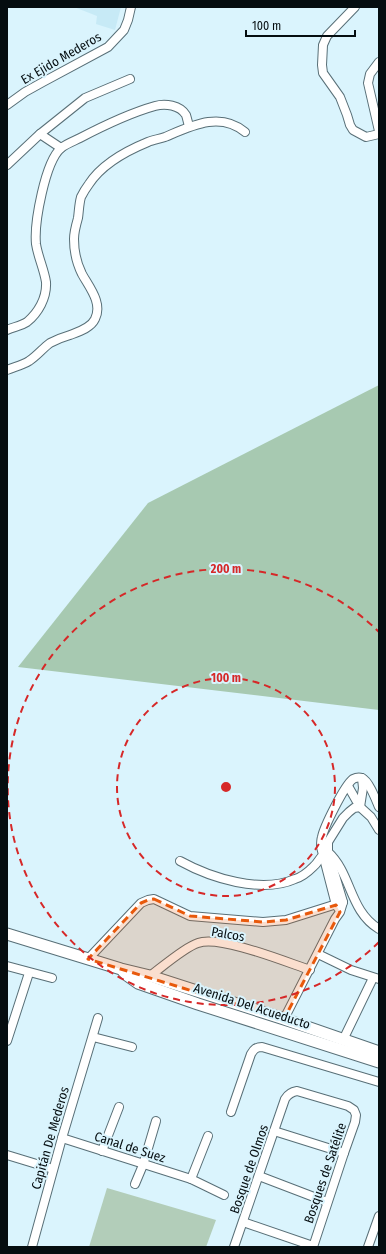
<svg xmlns="http://www.w3.org/2000/svg" width="386" height="1254" viewBox="0 0 386 1254" font-family="'Fira Sans Condensed',sans-serif">
<style>
.built{fill:#c7eaf6}
.green{fill:#b2cdb9}
.forest{fill:#a7c9b1}
.lines{fill:none;stroke-linecap:round;stroke-linejoin:round}
.street-casing{stroke:#586f77;stroke-width:10}
.secondary-casing{stroke:#586f77;stroke-width:13}
.street{stroke:#fff;stroke-width:8}
.secondary{stroke:#fff;stroke-width:11}
.marked{fill:#e8590c;fill-opacity:0.2;stroke:#e8590c;stroke-width:3;stroke-dasharray:8 5;stroke-linejoin:round}
.ring{fill:none;stroke:#d62828;stroke-width:2;stroke-dasharray:7 5}
.labels{text-anchor:middle;dominant-baseline:central;stroke-width:4;stroke-linejoin:round;paint-order:stroke}
.street-label{font-size:13px;fill:#050d10;stroke:#daf4fd}
.centre{fill:#d62828;stroke:#daf4fd;stroke-width:2}
.ring-label{font-size:12px;text-anchor:middle;font-weight:bold;fill:#d62828;stroke:#daf4fd;stroke-width:4;stroke-linejoin:round;paint-order:stroke}
</style>
<rect width="100%" height="100%" fill="#daf4fd"/>
<polygon class="built" points="74,7 121,7 115,30 96,24 97,16"/>
<polygon class="green" points="107,1188 216,1220 206,1247 89,1247"/>
<polygon class="forest" points="379,385 379,710 18,667 148,503"/>
<g class="lines">
<g class="street-casing">
<g id="street">
<polyline points="355,7 327,36 323,45 322,65 323,73 340,97 347,115 350,125 353,130 366,137 379,134"/>
<polyline points="379,62 370,74 368,83 379,131"/>
<polyline points="7,105 25,92 43,82 108,47 124,30 128,20 131,7"/>
<polyline points="40,134 61,148"/>
<polyline points="7,165 40,134 85,98 130,79"/>
<path d="M7,330C13,327 21,326 27,322C38,313 47,298 46,282C44,269 38,257 36,244C34,223 45,162 61,148C66,144 74,141 80,138C103,126 130,113 155,106C165,103 180,105 186,115C187,118 188,123 189,126"/>
<path d="M7,370C14,367 23,365 29,361C37,356 43,348 50,343C56,340 63,337 70,335C78,332 91,328 95,319C103,303 89,287 82,274C77,264 74,251 74,239C74,232 76,225 78,218C79,211 79,204 81,197C83,193 86,188 89,184C102,164 126,151 148,142C153,140 159,139 165,137C191,126 220,111 245,132"/>
<polyline points="348,786 360,807 371,817 379,830"/>
<path d="M180,861C211,878 261,894 295,879C302,877 308,872 313,867C320,861 319,856 328,852C352,874 349,911 379,929"/>
<path d="M339,909L336,905L321,847C321,844 321,840 322,837C324,827 344,786 353,779C355,778 359,777 362,778C369,781 376,800 379,807"/>
<polyline points="318,954 351,970 379,979"/>
<polyline points="88,959 141,903 148,900 154,899 190,916 263,922 286,920 343,902"/>
<polyline points="7,966 52,978"/>
<path d="M150,976C162,967 185,947 198,943C220,935 286,962 310,970"/>
<polyline points="284,1019 335,919 340,912 343,902 328,852 328,842 343,818 349,812 354,808 360,807 363,788 362,778"/>
<polyline points="93,1037 132,1047"/>
<polyline points="343,1040 373,978"/>
<polyline points="7,1041 29,973"/>
<path d="M231,1112L251,1054C254,1049 256,1047 262,1047L379,1082"/>
<polyline points="274,1131 344,1153"/>
<polyline points="62,1138 191,1179 224,1195"/>
<polyline points="102,1151 119,1107"/>
<polyline points="7,1155 53,1169"/>
<polyline points="259,1176 327,1202"/>
<polyline points="191,1179 208,1136"/>
<polyline points="135,1184 143,1165 156,1121"/>
<polyline points="243,1222 313,1246"/>
<polyline points="32,1247 62,1138 98,1018"/>
<path d="M234,1247L285,1099C288,1094 291,1092 297,1091L348,1106L354,1110L356,1115L355,1122L344,1153L313,1247"/>
<polyline points="368,1247 379,1216"/>
</g>
</g>
<g class="secondary-casing">
<g id="secondary">
<polyline points="7,934 121,969 150,976 284,1019 379,1052"/>
<polyline points="123,971 128,976 138,983 198,1004 379,1062"/>
</g>
</g>
<use href="#street" class="street"/>
<use href="#secondary" class="secondary"/>
</g>
<path class="marked" d="M154,899L190,916L263,922L286,920L336,905L340,912L284,1019L88,959L141,903L148,900Z"/>
<g class="ring">
<circle cx="226" cy="787" r="109"/>
<path d="M379 942A218 218 0 1 1 379 632"/>
</g>
<g class="labels">
<g class="street-label">
<text transform="translate(61 58) rotate(-30)">Ex Ejido Mederos</text>
<text transform="translate(228 934) rotate(10)">Palcos</text>
<text transform="translate(252 1006) rotate(18)">Avenida Del Acueducto</text>
<text transform="translate(50 1138) rotate(-74)">Capitán De Mederos</text>
<text transform="translate(130 1147) rotate(18)">Canal de Suez</text>
<text transform="translate(249 1169) rotate(-71)">Bosque de Olmos</text>
<text transform="translate(325 1173) rotate(-71)">Bosques de Satélite</text>
</g>
</g>
<circle cx="226" cy="787" r="6" class="centre"/>
<g class="ring-label">
<text x="226" y="573">200 m</text>
<text x="226" y="682">100 m</text>
</g>
<rect width="386" height="1254" fill="none" stroke="#050d10" stroke-width="16"/>
<path d="M246 30v6h109v-6" fill="none" stroke="#050d10" stroke-width="2"/>
<text x="252" y="30" font-size="12" fill="#050d10" stroke="#daf4fd" stroke-width="3" paint-order="stroke">100 m</text>
</svg>
